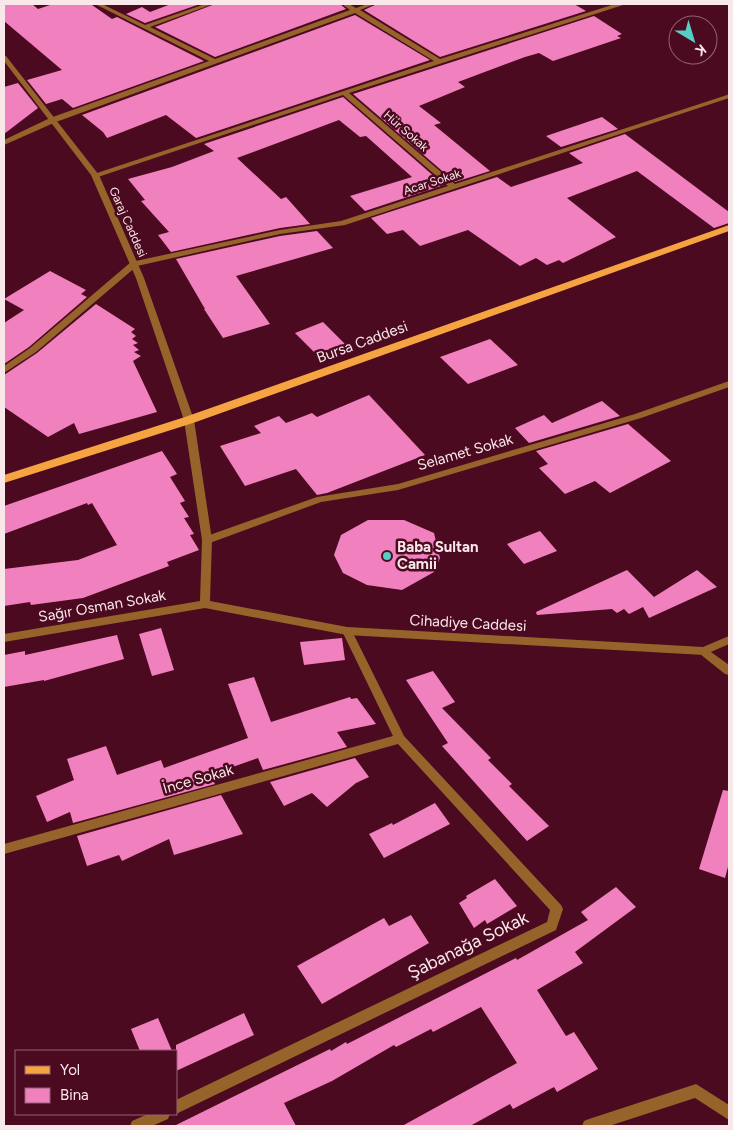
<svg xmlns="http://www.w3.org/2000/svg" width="733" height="1130" viewBox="0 0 733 1130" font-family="Figtree,sans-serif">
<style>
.building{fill:#f180bf}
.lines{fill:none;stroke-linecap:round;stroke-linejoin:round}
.minor{fill:#96642a;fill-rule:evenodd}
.tertiary{fill:#96642a;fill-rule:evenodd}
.primary{fill:#f6a441;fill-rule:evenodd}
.poi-dot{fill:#56cec3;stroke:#4c0a20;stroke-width:2}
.labels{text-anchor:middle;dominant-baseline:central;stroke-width:5;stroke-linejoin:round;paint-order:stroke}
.far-street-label{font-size:12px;fill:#f9e8ea;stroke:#4c0a20}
.street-label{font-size:15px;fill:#f9e8ea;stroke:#4c0a20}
.poi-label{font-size:15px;font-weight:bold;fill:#f9e8ea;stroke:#4c0a20;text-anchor:start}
.near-street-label{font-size:18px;fill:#f9e8ea;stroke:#4c0a20}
</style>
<rect width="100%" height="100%" fill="#4c0a20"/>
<g class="building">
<polygon points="4,4 32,4 38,9 53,4 92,5 112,19 117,17 204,61 73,108 62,99 46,104 27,80 62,70 4,21"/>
<polygon points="171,4 200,4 145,23 126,14 142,7 150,12"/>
<polygon points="215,4 340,4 346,9 215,57 155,27"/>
<polygon points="377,4 574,4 586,11 440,57 364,10"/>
<polygon points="355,15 430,60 196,138 166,115 107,138 103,132 82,115"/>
<polygon points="594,16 622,34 617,36 621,38 553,61 539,53 525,57 458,82 465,87 419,106 441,123 434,125 490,171 455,182 353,94"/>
<polygon points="18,83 38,108 4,134 4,87"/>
<polygon points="343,97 444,185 365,211 350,196 412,177 366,136 360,137 339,120 237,158 281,199 286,197 310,224 280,228 171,252 158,235 169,232 141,201 145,200 128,179 172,167 214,151 204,144"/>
<polygon points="602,117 618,129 561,147 546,136"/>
<polygon points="625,134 729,212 729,223 714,228 637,171 567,198 616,237 563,263 559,260 547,265 536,258 520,266 468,230 420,246 403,230 387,234 371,218 497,177 511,187 583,163 569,153"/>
<polygon points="317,231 333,248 236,276 270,324 223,338 204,309 205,309 176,259 280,236"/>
<polygon points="50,271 86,290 81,294 87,297 29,347 4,364 4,323 24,310 4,299"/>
<polygon points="96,304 135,329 131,332 136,336 132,339 138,343 133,345 139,350 134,352 141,356 133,361 157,412 79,434 74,423 48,437 4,407 4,375 37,353"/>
<polygon points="323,322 346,345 318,356 295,333"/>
<polygon points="490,339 518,365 468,384 440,357"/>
<polygon points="369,395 425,455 327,493 317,495 296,469 245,486 220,446 261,433 254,426 279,416 286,423 312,413 317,417"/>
<polygon points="602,401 620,416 529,443 515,428 544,415 552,423"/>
<polygon points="628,424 671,461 610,493 595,481 565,494 539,468 548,464 536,451"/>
<polygon points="162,451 177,474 170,477 185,501 180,503 189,517 184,518 194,534 190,535 199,550 167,562 169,566 83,598 31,605 30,602 4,606 4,569 78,560 117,545 92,503 88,505 87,503 4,534 4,506"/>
<polygon points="368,520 404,520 434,533 440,558 434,572 402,590 367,585 343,573 334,555 341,535"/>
<polygon points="540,531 557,551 524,564 507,544"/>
<polygon points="627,570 654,597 697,570 717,587 649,618 643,607 629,614 624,609 617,613 612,609 537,615 536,612"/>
<polygon points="161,628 174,670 152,676 139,634"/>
<polygon points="117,635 124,659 44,681 44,680 4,687 4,655 25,651 25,655"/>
<polygon points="342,638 345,660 304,665 300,642"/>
<polygon points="433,671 455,702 442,708 491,758 488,760 512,784 509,786 549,826 527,841 442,746 448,743 406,680"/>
<polygon points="254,677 271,722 350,697 351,699 357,698 376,724 337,732 347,747 263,770 258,758 210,775 215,784 73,823 70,812 47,822 36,796 74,780 67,759 106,746 117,775 161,760 164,768 248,738 228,684"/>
<polygon points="355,758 369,777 356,783 327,807 312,793 284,806 270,782"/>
<polygon points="723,790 729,791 729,863 725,878 699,869"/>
<polygon points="221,795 243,834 174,855 169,839 122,861 119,855 87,866 77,836"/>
<polygon points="435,803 450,824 384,858 369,834 392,823 393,825"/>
<polygon points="495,879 517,906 487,924 485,920 474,928 459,903 467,898 466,896"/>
<polygon points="616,887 636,907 575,952 583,963 537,990 566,1036 574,1032 598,1069 557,1092 554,1087 513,1109 510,1104 470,1126 402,1126 517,1063 481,1007 433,1032 431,1029 396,1047 394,1045 332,1081 284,1103 296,1126 174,1126 330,1049 331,1051 346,1042 347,1044 516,958 517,960 588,920 581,912"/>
<polygon points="411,915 429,943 322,1004 297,966 384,918 389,926"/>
<polygon points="244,1013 254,1035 176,1071 176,1045"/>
<polygon points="158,1018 172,1051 140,1051 131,1029"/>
</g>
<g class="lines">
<g class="minor">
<polygon points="95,4 102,4 145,25 205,4 213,4 150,27 215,59 350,10 342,4 349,4 356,8 367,4 375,4 360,10 440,59 615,4 624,4 623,5 349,93 455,184 727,95 729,94 729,98 345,225 280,234 137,266 36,352 4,373 4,366 30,348 131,262 280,230 341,221 448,186 343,95 98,177 95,177 91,175 434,61 355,13 56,122 4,145 4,140 50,118 209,61"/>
<polygon points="729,381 729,387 641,418 398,490 321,502 207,544 202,540 204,537 317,497 398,484 635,414"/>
<polygon points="347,627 351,628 352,631 404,736 561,905 563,909 556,930 176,1114 176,1100 547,922 550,910 398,744 4,854 4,844 393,736 342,631 343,628"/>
<polygon points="704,647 729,665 729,675 725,674 700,654 699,651 700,648"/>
<polygon points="696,1084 729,1105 729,1120 695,1098 609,1126 582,1126 584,1121 589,1119"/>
<polygon points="148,1114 170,1114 168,1119 152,1126 130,1126 132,1121"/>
</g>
<polygon class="tertiary" points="4,55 6,56 99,175 144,278 194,420 212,540 210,601 347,627 703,647 729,636 729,644 704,655 347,635 205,608 4,642 4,634 200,601 202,540 184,420 136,278 91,175 4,61"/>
<polygon class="primary" points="729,225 729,231 193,423 4,483 4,475 185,417"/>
</g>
<circle class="poi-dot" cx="387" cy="556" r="5"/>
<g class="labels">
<g class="far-street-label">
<text transform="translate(406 131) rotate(41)">Hür Sokak</text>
<text transform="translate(432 182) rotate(-18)">Acar Sokak</text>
<text transform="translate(128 222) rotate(66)">Garaj Caddesi</text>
</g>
<g class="street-label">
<text transform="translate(362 342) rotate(-20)">Bursa Caddesi</text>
<text transform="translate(465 452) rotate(-16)">Selamet Sokak</text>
<text transform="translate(102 606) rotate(-10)">Sağır Osman Sokak</text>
<text transform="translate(468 623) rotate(3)">Cihadiye Caddesi</text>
<text transform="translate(198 779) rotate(-16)">İnce Sokak</text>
</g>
<g class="poi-label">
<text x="397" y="547">Baba Sultan<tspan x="397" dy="17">Camii</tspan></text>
</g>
<g class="near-street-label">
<text transform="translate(468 945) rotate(-26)">Şabanağa Sokak</text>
</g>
</g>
<rect width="733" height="1130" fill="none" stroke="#f9e8ea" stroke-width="10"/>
<rect x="15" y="1050" width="162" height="65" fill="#4c0a20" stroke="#916371"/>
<rect x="25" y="1066" width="25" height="8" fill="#f6a441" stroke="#916371"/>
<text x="60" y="1075" font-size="15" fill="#f9e8ea">Yol</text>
<rect x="25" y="1088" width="25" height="15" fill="#f180bf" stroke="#916371"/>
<text x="60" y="1100" font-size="15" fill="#f9e8ea">Bina</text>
<g transform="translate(693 40) rotate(142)"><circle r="24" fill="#4c0a20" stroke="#916371"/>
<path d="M0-4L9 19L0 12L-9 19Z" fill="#56cec3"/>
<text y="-8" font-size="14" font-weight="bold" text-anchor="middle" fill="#f9e8ea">K</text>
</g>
</svg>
